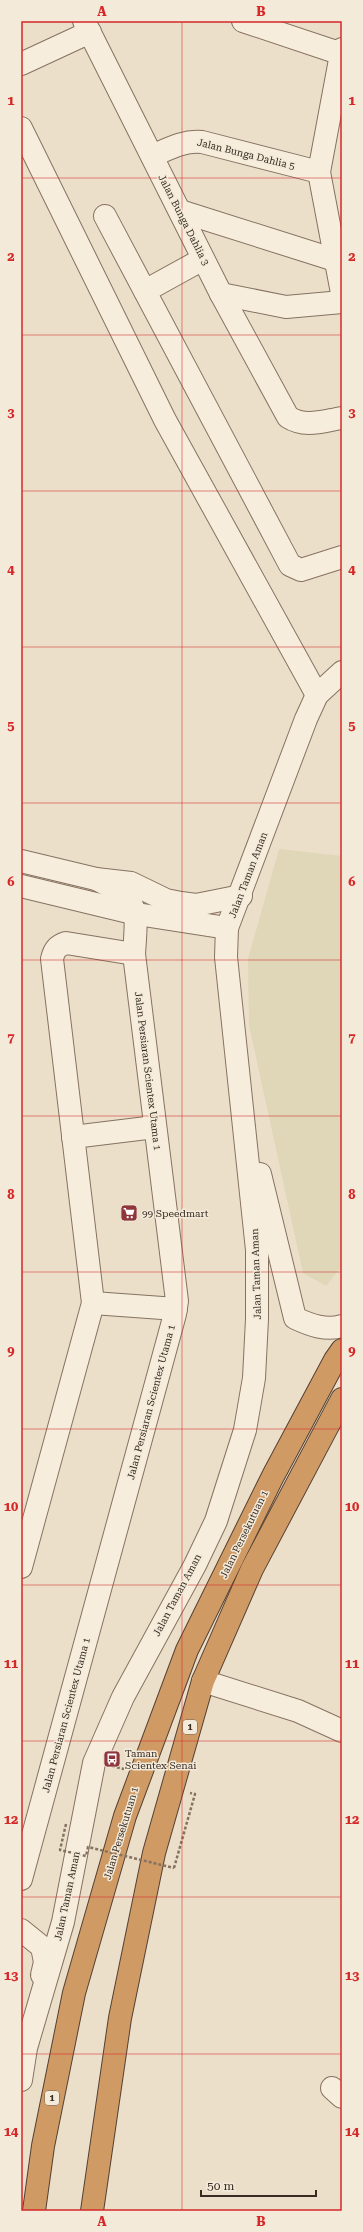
<svg xmlns="http://www.w3.org/2000/svg" width="363" height="2232" viewBox="0 0 363 2232" font-family="'Roboto Serif',serif">
<style>
.farmland{fill:#e0d7b8}
.lines{fill:none;stroke-linecap:round;stroke-linejoin:round}
.minor-casing{stroke:#867260;stroke-width:24}
.highway-casing{stroke:#544134;stroke-width:24}
.path{stroke:#867260;stroke-width:2.5;stroke-dasharray:3 2;stroke-linecap:butt}
.minor{stroke:#f6eddd;stroke-width:22}
.highway{stroke:#d09a65;stroke-width:22}
.path-bridge{stroke:#867260;stroke-width:2.5;stroke-dasharray:3 2;stroke-linecap:butt}
.grid{fill:none;stroke:#d62828;stroke-width:1;stroke-opacity:0.55}
.labels{text-anchor:middle;dominant-baseline:central;stroke-width:3;stroke-linejoin:round;paint-order:stroke}
.shield{fill:#f3ead9;stroke:#706459;stroke-width:1}
.shield-label{font-size:9px;font-weight:bold;fill:#382b22}
.street-label{font-size:10px;fill:#382b22;stroke:#f3ead9}
.poi-label{font-size:10px;fill:#382b22;stroke:#f3ead9;text-anchor:start}
.neatline{fill:none;stroke:#d62828;stroke-width:1.5}
.grid-label{font-size:13px;text-anchor:middle;font-weight:bold;fill:#d62828}
</style>
<rect width="100%" height="100%" fill="#ebdfca"/>
<polygon class="farmland" points="279,849 342,856 342,1266 326,1286 303,1273 249,1025 248,959"/>
<g class="lines">
<g class="minor-casing">
<g id="minor">
<path d="M84,21L221,294L288,417C305,428 323,421 342,418"/>
<polyline points="243,21 342,54"/>
<polyline points="342,49 319,172 342,293"/>
<polyline points="21,64 90,32"/>
<polyline points="21,128 165,420 317,695"/>
<path d="M152,156C168,149 184,140 202,142L319,172"/>
<polyline points="180,211 335,260"/>
<polyline points="105,216 290,565 301,570 342,557"/>
<polyline points="145,291 203,259"/>
<polyline points="221,294 286,307 342,302"/>
<polyline points="21,861 96,879 131,883 166,900 181,903 196,905 241,896"/>
<polyline points="21,886 137,914 227,928"/>
<polyline points="73,1137 155,1127"/>
<path d="M260,1174L295,1318C310,1325 326,1331 342,1326"/>
<polyline points="93,1303 176,1309"/>
<path d="M21,1567L93,1303L52,959C54,950 57,946 66,943L134,954"/>
<polyline points="203,1681 298,1711 342,1731"/>
<path d="M21,1879L175,1314L177,1301L134,954C137,907 141,902 96,879"/>
<polyline points="21,1930 42,1947 45,1962 42,1975"/>
<polyline points="21,2080 26,2048 63,1922 94,1763 123,1697 195,1565 216,1521 245,1430 254,1378 257,1319 257,1250 226,957 227,928 306,719 317,695 342,672"/>
<polyline points="332,2088 342,2097"/>
</g>
</g>
<g class="highway-casing">
<g id="highway">
<polyline points="34,2211 43,2146 74,1993 125,1816 187,1650 273,1476 335,1360 342,1350"/>
<polyline points="92,2211 120,2018 154,1853 203,1681 252,1569 342,1399"/>
</g>
</g>
<g class="path">
<polyline points="112,1766 124,1769"/>
<polyline points="174,1868 195,1794 190,1793"/>
</g>
<use href="#minor" class="minor"/>
<use href="#highway" class="highway"/>
<polyline class="path-bridge" points="66,1824 60,1850 86,1856 88,1847 174,1868"/>
</g>
<path class="grid" d="M182,21V2211M21,178H342M21,335H342M21,491H342M21,647H342M21,803H342M21,960H342M21,1116H342M21,1272H342M21,1429H342M21,1585H342M21,1741H342M21,1897H342M21,2054H342"/>
<defs>
<g id="supermarket-square" transform="scale(0.9)"><rect x="-9" y="-9" width="18" height="18" rx="4" fill="#8f363d" stroke="#f3ead9"/><path d="M-6-5.5h2.5l.6 2H6L4.5 2H-2.5L-4.4-4H-6ZM-1.5 3.2a1.3 1.3 0 1 0 .1 0ZM3 3.2a1.3 1.3 0 1 0 .1 0Z" fill="#fff"/></g>
<g id="bus-square" transform="scale(0.9)"><rect x="-9" y="-9" width="18" height="18" rx="4" fill="#8f363d" stroke="#f3ead9"/><path d="M-5-6H5V4H4V6H2V4H-2V6H-4V4H-5ZM-3.5-4V0h7V-4ZM-3.5 1.2v1.5H-2V1.2ZM2 1.2v1.5H3.5V1.2Z" fill="#fff"/></g>
</defs>
<g fill-rule="evenodd">
<use href="#supermarket-square" x="129" y="1213"/>
<use href="#bus-square" x="112" y="1759"/>
</g>
<g class="labels">
<g class="shield">
<rect x="183" y="1720" width="14" height="14" rx="3"/>
<rect x="45" y="2091" width="14" height="14" rx="3"/>
</g>
<g class="shield-label">
<text x="190" y="1727">1</text>
<text x="52" y="2098">1</text>
</g>
<g class="street-label">
<text transform="translate(246 154) rotate(14)">Jalan Bunga Dahlia 5</text>
<text transform="translate(184 220) rotate(63)">Jalan Bunga Dahlia 3</text>
<text transform="translate(248 875) rotate(-69)">Jalan Taman Aman</text>
<text transform="translate(148 1071) rotate(83)">Jalan Persiaran Scientex Utama 1</text>
<text transform="translate(256 1274) rotate(-92)">Jalan Taman Aman</text>
<text transform="translate(151 1402) rotate(-75)">Jalan Persiaran Scientex Utama 1</text>
<text transform="translate(244 1534) rotate(-64)">Jalan Persekutuan 1</text>
<text transform="translate(177 1595) rotate(-62)">Jalan Taman Aman</text>
<text transform="translate(66 1715) rotate(-75)">Jalan Persiaran Scientex Utama 1</text>
<text transform="translate(121 1833) rotate(-73)">Jalan Persekutuan 1</text>
<text transform="translate(67 1896) rotate(-78)">Jalan Taman Aman</text>
</g>
<g class="poi-label">
<text x="142" y="1213">99 Speedmart</text>
<text x="125" y="1753">Taman<tspan x="125" dy="12">Scientex Senai</tspan></text>
</g>
</g>
<rect width="363" height="2232" fill="none" stroke="#f3ead9" stroke-width="44"/>
<path d="M201 2190v6h115v-6" fill="none" stroke="#382b22" stroke-width="2"/>
<text x="207" y="2190" font-size="12" fill="#382b22" stroke="#f3ead9" stroke-width="3" paint-order="stroke">50 m</text>
<rect x="22" y="22" width="319" height="2188" class="neatline"/>
<g class="grid-label">
<text x="102" y="16">A</text>
<text x="261" y="16">B</text>
<text x="11" y="105">1</text>
<text x="352" y="105">1</text>
<text x="11" y="261">2</text>
<text x="352" y="261">2</text>
<text x="11" y="417">3</text>
<text x="352" y="417">3</text>
<text x="11" y="574">4</text>
<text x="352" y="574">4</text>
<text x="11" y="730">5</text>
<text x="352" y="730">5</text>
<text x="11" y="886">6</text>
<text x="352" y="886">6</text>
<text x="11" y="1042">7</text>
<text x="352" y="1042">7</text>
<text x="11" y="1199">8</text>
<text x="352" y="1199">8</text>
<text x="11" y="1355">9</text>
<text x="352" y="1355">9</text>
<text x="11" y="1511">10</text>
<text x="352" y="1511">10</text>
<text x="11" y="1668">11</text>
<text x="352" y="1668">11</text>
<text x="11" y="1824">12</text>
<text x="352" y="1824">12</text>
<text x="11" y="1980">13</text>
<text x="352" y="1980">13</text>
<text x="11" y="2136">14</text>
<text x="352" y="2136">14</text>
<text x="102" y="2226">A</text>
<text x="261" y="2226">B</text>
</g>
</svg>
